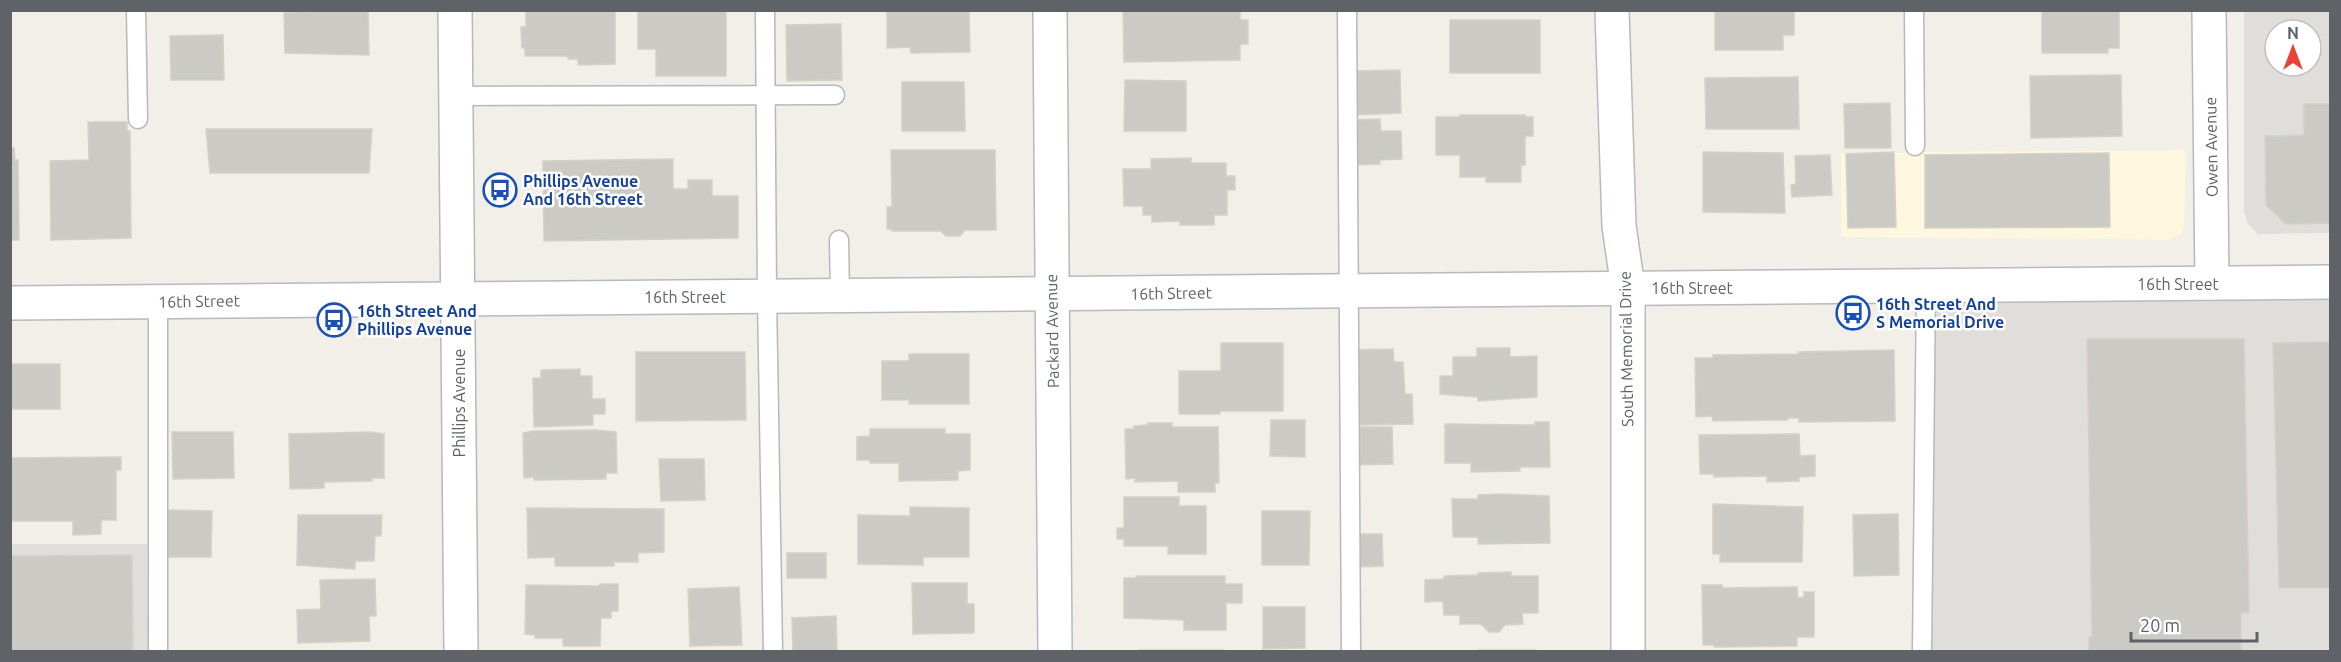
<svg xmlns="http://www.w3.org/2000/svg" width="2341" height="662" viewBox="0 0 2341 662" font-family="Ubuntu,sans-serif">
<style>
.commercial{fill:#fef7e0}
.industrial{fill:#e0deda;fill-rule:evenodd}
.building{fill:#cccac5;stroke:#d6d1c6;stroke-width:1.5}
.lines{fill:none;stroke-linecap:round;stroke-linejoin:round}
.lane-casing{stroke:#b5b8bc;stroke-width:21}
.street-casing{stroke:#b5b8bc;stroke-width:36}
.secondary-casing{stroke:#b6babf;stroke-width:36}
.lane{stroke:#fff;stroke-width:18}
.street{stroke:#fff;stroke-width:33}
.secondary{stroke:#fff;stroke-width:33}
.labels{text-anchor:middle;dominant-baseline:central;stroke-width:5;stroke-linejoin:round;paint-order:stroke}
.street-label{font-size:16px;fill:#5f6368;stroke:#fff}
.transit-label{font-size:16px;font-weight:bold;fill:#164399;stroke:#fff;text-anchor:start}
</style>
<rect width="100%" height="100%" fill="#f1efe8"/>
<polygon class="commercial" points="2186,150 2184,224 2181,234 2168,240 1841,237 1841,153"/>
<g class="industrial">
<path d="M2244,11H2330V233L2258,234L2248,224L2244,211ZM2275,30H2311V66H2275Z"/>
<polygon points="2330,282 2330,651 1922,652 1926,285"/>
<polygon points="10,544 147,544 148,651 11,651"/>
</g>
<g class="building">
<polygon points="368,10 369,55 285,53 284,12"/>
<polygon points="526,10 615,10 615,64 578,65 578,59 568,59 568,56 525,56 525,48 522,48 521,27 526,27"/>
<polygon points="638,10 726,10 726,76 656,76 656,49 638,49"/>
<polygon points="887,10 969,10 970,52 911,53 910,47 887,48"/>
<polygon points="1123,10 1240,10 1240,20 1248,20 1248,44 1240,44 1240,60 1124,62"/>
<polygon points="1715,10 1794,10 1794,35 1783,35 1783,50 1715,50"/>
<polygon points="2042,10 2119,10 2119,48 2108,48 2108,53 2042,53"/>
<rect x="1450" y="20" width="90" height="53"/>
<polygon points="841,24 842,80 787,81 786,25"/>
<polygon points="223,35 224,80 171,80 170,36"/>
<polygon points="1400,70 1401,113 1356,115 1355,71"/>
<polygon points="2121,75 2122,136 2031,138 2030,76"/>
<polygon points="1798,77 1799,129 1706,129 1705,78"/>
<polygon points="1125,80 1186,81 1186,131 1124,131"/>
<polygon points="902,82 964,82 965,131 902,131"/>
<polygon points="1890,103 1891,148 1845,148 1844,104"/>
<polygon points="2304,104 2330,104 2330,223 2286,224 2266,205 2265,136 2304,135"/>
<polygon points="1460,115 1525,115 1525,117 1533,117 1533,136 1525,136 1525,165 1521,165 1521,182 1486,182 1486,177 1460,177 1460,155 1436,155 1436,117 1460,117"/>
<polygon points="1380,119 1381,131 1401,131 1402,159 1380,160 1380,164 1350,165 1349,120"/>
<polygon points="88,122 127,122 127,131 130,131 131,238 51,240 50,161 89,160"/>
<polygon points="206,129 372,129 369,173 210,173"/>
<polygon points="10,148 14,148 15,160 18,160 19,240 10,240"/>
<polygon points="891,150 995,150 996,230 965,230 960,236 946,236 941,231 892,231 892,229 887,229 887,207 892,207"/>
<polygon points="1703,152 1783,153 1785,213 1703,212"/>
<polygon points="1894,152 1896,227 1848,228 1846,154"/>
<polygon points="2109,153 2110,227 1925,228 1925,155"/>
<polygon points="1830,155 1832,195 1792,197 1791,185 1796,184 1795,156"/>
<polygon points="1191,158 1191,163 1226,163 1226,176 1235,176 1235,190 1227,190 1227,215 1214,215 1214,225 1180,225 1180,221 1152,222 1152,215 1143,215 1143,206 1124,206 1123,169 1151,169 1151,159"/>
<polygon points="673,159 673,189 688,189 688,180 712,180 712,196 738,196 738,238 544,241 543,161"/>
<polygon points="2087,339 2244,339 2249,613 2241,613 2241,652 2089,652 2089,637 2092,637"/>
<polygon points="2330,342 2330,588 2279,588 2273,343"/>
<polygon points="1221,343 1283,343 1283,411 1220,411 1220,414 1179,414 1179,371 1221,371"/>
<polygon points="1477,348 1510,348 1510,357 1537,356 1537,397 1478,401 1478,397 1440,394 1440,376 1453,376 1453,357 1477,357"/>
<polygon points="1393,349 1394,362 1403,362 1405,394 1412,394 1413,424 1351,425 1350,350"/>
<polygon points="1894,350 1895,421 1799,422 1799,418 1788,418 1788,420 1713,421 1712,416 1696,417 1695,358 1713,358 1713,355 1798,354 1798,352"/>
<polygon points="636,352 745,352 746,420 636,421"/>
<polygon points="909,354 969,354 969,404 909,404 909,400 882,400 882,361 909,361"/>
<rect x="10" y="364" width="50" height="45"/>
<polygon points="580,369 580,376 592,376 592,399 605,399 605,414 593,414 593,425 534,427 533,378 541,378 541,370"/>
<polygon points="1271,420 1305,420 1305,457 1270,456"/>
<polygon points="1535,422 1549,422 1550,467 1520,467 1520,471 1471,472 1471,463 1445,463 1445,424 1535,425"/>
<polygon points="1148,423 1172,423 1172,427 1218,427 1219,483 1215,483 1215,492 1178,492 1178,481 1135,482 1135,478 1126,479 1125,429 1134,429 1134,426 1148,425"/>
<polygon points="1355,427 1392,427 1393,464 1355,465"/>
<polygon points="870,429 945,429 945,434 970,434 970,470 958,471 958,480 899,481 899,463 870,463 870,460 857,460 857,437 870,436"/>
<polygon points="595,430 616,432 617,473 606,473 606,479 534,480 534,477 524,478 523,433 533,431"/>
<polygon points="172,432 233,432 234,478 173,479"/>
<polygon points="371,432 384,434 384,478 372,478 372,481 324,482 324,488 290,489 289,434"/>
<polygon points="1799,434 1800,456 1815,455 1815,476 1799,477 1799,481 1767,482 1767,476 1714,477 1714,474 1700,474 1699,435"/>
<polygon points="121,457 121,470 116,470 116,520 101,520 101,534 73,535 73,521 10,521 10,458"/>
<polygon points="659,459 704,459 705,500 661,501"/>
<polygon points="1500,494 1549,496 1550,543 1478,544 1478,537 1453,537 1452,499 1478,499 1478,495"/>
<polygon points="1124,497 1179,497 1179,506 1206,506 1206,554 1168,554 1168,546 1124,546 1124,539 1117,539 1117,528 1124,528"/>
<polygon points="1713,504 1803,507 1802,562 1720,562 1720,554 1713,554"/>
<polygon points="910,507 969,508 969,557 923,557 923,565 858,564 858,515 910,516"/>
<polygon points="527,508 664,509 664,552 638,553 638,562 614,562 614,566 555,566 555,557 528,558"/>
<polygon points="166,510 212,511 211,557 165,557"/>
<polygon points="1262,511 1310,511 1309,565 1262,565"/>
<polygon points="1898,514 1899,575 1854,576 1853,515"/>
<polygon points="298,515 382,515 381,536 375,536 374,561 355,561 355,569 297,565"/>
<polygon points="1355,534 1382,534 1383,566 1355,567"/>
<rect x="787" y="553" width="39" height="25"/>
<polygon points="132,555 133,652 10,652 10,556"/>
<polygon points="1511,572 1511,576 1538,576 1538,613 1522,613 1523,624 1505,625 1499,632 1489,632 1481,624 1460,624 1460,615 1444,615 1443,601 1425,602 1425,580 1444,579 1444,576 1478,575 1478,573"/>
<polygon points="1136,576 1225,576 1225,584 1242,584 1242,603 1226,603 1226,630 1184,630 1184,620 1124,618 1124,578 1136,578"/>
<polygon points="375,579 376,616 369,616 370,641 298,643 297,610 321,609 320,580"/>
<polygon points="912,583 967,583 967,604 974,604 974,633 913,634"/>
<polygon points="600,584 618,584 618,611 611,611 611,618 601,618 600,646 563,646 563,638 535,638 535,635 525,634 526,585 599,586"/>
<polygon points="1702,585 1722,585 1722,588 1797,587 1798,598 1804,597 1804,592 1814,592 1814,637 1797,637 1797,646 1714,647 1714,645 1703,645"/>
<polygon points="739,587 742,645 690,646 688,589"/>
<polygon points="1263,607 1305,607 1305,648 1263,649"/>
<polygon points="836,616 837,652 793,652 792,618"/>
<rect x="1139" y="650" width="85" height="2"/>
<rect x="1478" y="650" width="58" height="2"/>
</g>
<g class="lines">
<g class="lane-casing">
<g id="lane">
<polyline points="136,10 138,119"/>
<polyline points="765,10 767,296 773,652"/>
<polyline points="1347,10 1351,652"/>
<polyline points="1914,10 1915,146"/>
<polyline points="456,96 835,95"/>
<polyline points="839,240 840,295"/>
<polyline points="158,301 158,652"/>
<polyline points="1922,652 1926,285"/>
</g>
</g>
<g class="street-casing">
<g id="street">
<polyline points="455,10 461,652"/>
<polyline points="1050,10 1055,652"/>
<polyline points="2209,10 2212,283"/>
</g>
</g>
<g class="secondary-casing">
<g id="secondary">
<polyline points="1612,10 1619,226 1628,288 1628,652"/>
<polyline points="10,303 2330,282"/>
</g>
</g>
<use href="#lane" class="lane"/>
<use href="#street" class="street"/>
<use href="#secondary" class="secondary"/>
</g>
<defs>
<g id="bus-ring" transform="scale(1.725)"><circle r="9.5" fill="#fff" stroke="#1a4fb4" stroke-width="1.5"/><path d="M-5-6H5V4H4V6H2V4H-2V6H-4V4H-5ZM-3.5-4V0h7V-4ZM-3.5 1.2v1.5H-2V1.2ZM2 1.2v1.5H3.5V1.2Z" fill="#1a4fb4"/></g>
</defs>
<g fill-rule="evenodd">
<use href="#bus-ring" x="500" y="190"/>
<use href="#bus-ring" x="1853" y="313"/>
<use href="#bus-ring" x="334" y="320"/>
</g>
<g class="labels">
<g class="street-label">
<text transform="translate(2211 147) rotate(-91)">Owen Avenue</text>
<text x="2178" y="284">16th Street</text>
<text x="1692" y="288">16th Street</text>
<text transform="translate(1171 293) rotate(-1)">16th Street</text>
<text x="685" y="297">16th Street</text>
<text transform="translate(199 301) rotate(-1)">16th Street</text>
<text transform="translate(1052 331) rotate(-91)">Packard Avenue</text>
<text transform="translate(1626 349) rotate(-91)">South Memorial Drive</text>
<text transform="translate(459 403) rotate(-90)">Phillips Avenue</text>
</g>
<g class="transit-label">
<text x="523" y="181">Phillips Avenue<tspan x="523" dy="18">And 16th Street</tspan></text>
<text x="1876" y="304">16th Street And<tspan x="1876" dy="18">S Memorial Drive</tspan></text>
<text x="357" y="311">16th Street And<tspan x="357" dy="18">Phillips Avenue</tspan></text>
</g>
</g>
<rect width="2341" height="662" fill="none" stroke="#5f6368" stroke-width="24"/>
<g transform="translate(2293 48)"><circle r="28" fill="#ffffff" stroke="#bfc1c3" stroke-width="1.5"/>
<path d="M0-4.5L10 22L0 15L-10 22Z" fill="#ea4335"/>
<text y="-9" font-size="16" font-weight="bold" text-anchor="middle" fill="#5f6368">N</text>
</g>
<path d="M2131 632v9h126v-9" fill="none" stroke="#5f6368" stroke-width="3"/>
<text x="2140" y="632" font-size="18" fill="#5f6368" stroke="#ffffff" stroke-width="4.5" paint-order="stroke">20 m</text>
</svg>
